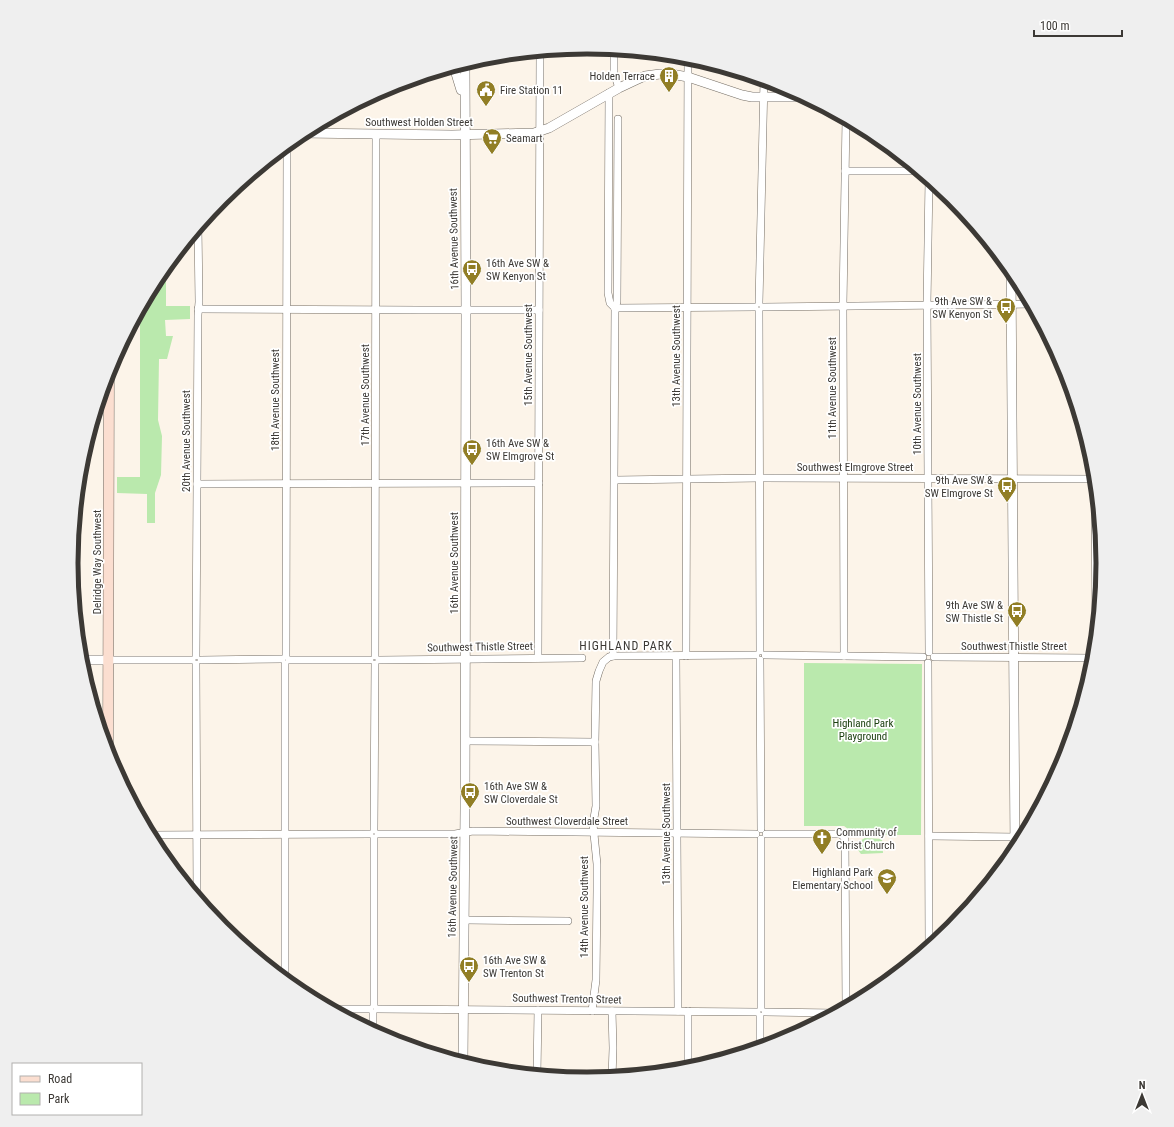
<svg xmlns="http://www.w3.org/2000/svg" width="1174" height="1127" viewBox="0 0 1174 1127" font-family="'Roboto Condensed',sans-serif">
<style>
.green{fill:#bae9ad}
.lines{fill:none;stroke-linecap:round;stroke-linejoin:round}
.minor-casing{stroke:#746d64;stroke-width:8}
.tertiary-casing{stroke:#746d64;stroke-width:10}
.secondary-casing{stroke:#746d64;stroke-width:11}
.minor{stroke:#fff;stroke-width:7}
.tertiary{stroke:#fff;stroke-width:9}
.secondary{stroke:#fbded0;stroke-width:10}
.labels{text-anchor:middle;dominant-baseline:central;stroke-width:3.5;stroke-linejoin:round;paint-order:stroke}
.poi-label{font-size:11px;fill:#3c3935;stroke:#fff;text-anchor:start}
.street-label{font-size:11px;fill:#3c3935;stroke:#fff}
.park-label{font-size:11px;fill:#1c4010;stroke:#fff}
.neighbourhood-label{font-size:12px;letter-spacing:1px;fill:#3c3935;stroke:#fff}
.rim{fill:none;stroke:#3c3935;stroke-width:5}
</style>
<rect width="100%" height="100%" fill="#fcf4e9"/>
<g class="green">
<polygon points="166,266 166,306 190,306 190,319 165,320 166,336 173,336 167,359 159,359 158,420 162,436 161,475 155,493 155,523 147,523 147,494 117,493 117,477 140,477 140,316 137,316 158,276"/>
<polygon points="804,663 922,664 921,835 853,835 851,831 844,826 804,826"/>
<path d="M865,838L882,839L883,853L861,854C855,847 857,842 865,838Z"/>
</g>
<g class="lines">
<g class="minor-casing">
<g id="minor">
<polyline points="614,50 614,73 619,88"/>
<polyline points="609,93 608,293 610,303 615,308"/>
<polyline points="845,171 919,171"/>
<polyline points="759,303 764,80"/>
<polyline points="763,307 1031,304"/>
<polyline points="615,308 755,307"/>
<polyline points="198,309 419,310 539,310"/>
<polyline points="759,311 760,651"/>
<polyline points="1095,479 1096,642"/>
<polyline points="615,480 760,478 1095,479"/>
<polyline points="197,484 539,483"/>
<polyline points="929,652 927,305 929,180"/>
<polyline points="765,655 923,657"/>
<polyline points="196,656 198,315 199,302 198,227"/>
<polyline points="286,656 287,145"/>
<polyline points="375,656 376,134"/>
<polyline points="613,656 615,308 617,302 618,119"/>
<polyline points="676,656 678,1011"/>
<polyline points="686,656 688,57"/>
<polyline points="844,656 843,305 846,119"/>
<polyline points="934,657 1094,658"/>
<polyline points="538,658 540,52"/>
<polyline points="109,660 192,660"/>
<polyline points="201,660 282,659"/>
<polyline points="289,660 370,660"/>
<polyline points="379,660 582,658"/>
<polyline points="760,660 761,829"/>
<polyline points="928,663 929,947"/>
<polyline points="196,664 197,898"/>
<polyline points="465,741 595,742"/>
<polyline points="374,830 375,664"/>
<polyline points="378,834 455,834 473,831 756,834"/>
<polyline points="766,834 839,834 842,835 845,839 846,1008"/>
<polyline points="149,835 370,834"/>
<polyline points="929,836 1024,837"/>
<polyline points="761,839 761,1008"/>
<polyline points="464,920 568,921"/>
<polyline points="285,980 285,664"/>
<polyline points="374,1005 374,838"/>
<polyline points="330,1009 370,1009"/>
<polyline points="377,1009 757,1012"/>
<polyline points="592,1011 596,980 597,891 597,864 593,824 596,806 595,742 596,681 599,671 603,662 609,657 613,656 756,655"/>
<polyline points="612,1011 613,1048 612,1078"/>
<polyline points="765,1012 836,1013"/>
<polyline points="373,1032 373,1013"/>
<polyline points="760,1048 760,1016"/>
<polyline points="688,1070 688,1011"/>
<polyline points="537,1075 538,1010"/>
</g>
</g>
<g class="tertiary-casing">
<g id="tertiary">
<polyline points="454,67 461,90"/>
<polyline points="302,133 452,135 534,133 549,128 619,88 636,80 645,76 660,74 671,74 688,77 742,95 752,97 805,97"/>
<polyline points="1011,270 1015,853"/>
<polyline points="80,660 109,660"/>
<polyline points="463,1063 465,809 466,315 465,63"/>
</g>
</g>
<g class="secondary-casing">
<polyline id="secondary" points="108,755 109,370"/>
</g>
<use href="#minor" class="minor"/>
<use href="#tertiary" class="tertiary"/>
<use href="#secondary" class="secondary"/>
</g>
<defs>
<g id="building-pin" transform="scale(1)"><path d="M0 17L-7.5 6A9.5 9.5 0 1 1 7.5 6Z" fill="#917e25" stroke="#fff"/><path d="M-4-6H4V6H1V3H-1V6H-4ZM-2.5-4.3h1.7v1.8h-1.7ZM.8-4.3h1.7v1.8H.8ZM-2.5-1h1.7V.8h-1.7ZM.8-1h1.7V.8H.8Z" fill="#fff"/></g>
<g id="civic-pin" transform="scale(1)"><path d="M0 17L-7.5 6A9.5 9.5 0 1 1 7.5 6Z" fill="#917e25" stroke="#fff"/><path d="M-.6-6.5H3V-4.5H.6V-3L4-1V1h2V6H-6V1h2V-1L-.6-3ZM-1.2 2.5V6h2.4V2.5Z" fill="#fff"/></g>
<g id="supermarket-pin" transform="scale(1)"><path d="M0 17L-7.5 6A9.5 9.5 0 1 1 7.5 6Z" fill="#917e25" stroke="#fff"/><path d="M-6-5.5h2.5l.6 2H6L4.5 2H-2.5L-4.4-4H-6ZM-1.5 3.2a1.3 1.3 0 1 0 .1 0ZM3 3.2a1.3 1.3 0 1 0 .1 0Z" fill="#fff"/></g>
<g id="bus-pin" transform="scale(1)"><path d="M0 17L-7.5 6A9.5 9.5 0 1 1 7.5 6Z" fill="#917e25" stroke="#fff"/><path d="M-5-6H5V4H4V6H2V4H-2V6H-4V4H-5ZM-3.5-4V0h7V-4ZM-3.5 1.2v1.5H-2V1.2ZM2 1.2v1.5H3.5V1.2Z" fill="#fff"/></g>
<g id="church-pin" transform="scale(1)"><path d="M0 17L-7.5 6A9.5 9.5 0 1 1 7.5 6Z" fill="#917e25" stroke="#fff"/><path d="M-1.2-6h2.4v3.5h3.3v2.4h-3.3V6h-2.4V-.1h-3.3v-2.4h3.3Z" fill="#fff"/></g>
<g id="school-pin" transform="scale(1)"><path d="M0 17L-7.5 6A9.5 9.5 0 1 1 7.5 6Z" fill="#917e25" stroke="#fff"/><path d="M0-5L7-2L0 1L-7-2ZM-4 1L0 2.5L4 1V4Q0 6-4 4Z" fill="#fff"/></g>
</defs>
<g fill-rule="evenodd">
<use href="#building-pin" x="669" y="76"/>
<use href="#civic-pin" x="486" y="90"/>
<use href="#supermarket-pin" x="492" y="138"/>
<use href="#bus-pin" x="472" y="269"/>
<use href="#bus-pin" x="1006" y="307"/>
<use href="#bus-pin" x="472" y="449"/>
<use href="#bus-pin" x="1007" y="486"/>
<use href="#bus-pin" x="1017" y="611"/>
<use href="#bus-pin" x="470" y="792"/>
<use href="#church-pin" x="822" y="838"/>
<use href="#school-pin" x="887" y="878"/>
<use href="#bus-pin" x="469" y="966"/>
</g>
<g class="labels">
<g class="poi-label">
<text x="655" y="76" text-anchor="end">Holden Terrace</text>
<text x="500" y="90">Fire Station 11</text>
<text x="506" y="138">Seamart</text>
<text x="486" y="263">16th Ave SW &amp;<tspan x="486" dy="13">SW Kenyon St</tspan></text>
<text x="992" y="301" text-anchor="end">9th Ave SW &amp;<tspan x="992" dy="13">SW Kenyon St</tspan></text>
<text x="486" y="443">16th Ave SW &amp;<tspan x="486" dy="13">SW Elmgrove St</tspan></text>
<text x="993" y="480" text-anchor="end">9th Ave SW &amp;<tspan x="993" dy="13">SW Elmgrove St</tspan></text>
<text x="1003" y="605" text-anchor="end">9th Ave SW &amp;<tspan x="1003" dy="13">SW Thistle St</tspan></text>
<text x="484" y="786">16th Ave SW &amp;<tspan x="484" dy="13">SW Cloverdale St</tspan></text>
<text x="836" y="832">Community of<tspan x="836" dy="13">Christ Church</tspan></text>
<text x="873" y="872" text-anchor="end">Highland Park<tspan x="873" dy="13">Elementary School</tspan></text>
<text x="483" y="960">16th Ave SW &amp;<tspan x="483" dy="13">SW Trenton St</tspan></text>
</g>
<g class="street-label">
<text x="419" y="122">Southwest Holden Street</text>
<text transform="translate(454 239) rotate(-91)">16th Avenue Southwest</text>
<text transform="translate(528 355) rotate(-90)">15th Avenue Southwest</text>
<text transform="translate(676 356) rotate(-90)">13th Avenue Southwest</text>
<text transform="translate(832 388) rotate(-90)">11th Avenue Southwest</text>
<text transform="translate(365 395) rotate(-90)">17th Avenue Southwest</text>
<text transform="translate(275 400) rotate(-90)">18th Avenue Southwest</text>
<text transform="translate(917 404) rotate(-90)">10th Avenue Southwest</text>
<text transform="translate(186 441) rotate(-90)">20th Avenue Southwest</text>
<text x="855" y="467">Southwest Elmgrove Street</text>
<text transform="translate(97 562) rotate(-90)">Delridge Way Southwest</text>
<text transform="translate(454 563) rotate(-90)">16th Avenue Southwest</text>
<text x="1014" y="646">Southwest Thistle Street</text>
<text transform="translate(480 647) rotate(-1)">Southwest Thistle Street</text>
<text x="567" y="821">Southwest Cloverdale Street</text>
<text transform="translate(666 834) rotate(-90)">13th Avenue Southwest</text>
<text transform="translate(453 887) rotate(-89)">16th Avenue Southwest</text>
<text transform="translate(584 907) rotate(-90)">14th Avenue Southwest</text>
<text transform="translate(567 999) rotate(1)">Southwest Trenton Street</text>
</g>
<g class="park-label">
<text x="863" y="723">Highland Park<tspan x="863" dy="13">Playground</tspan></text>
</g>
<g class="neighbourhood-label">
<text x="626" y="646">HIGHLAND PARK</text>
</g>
</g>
<path d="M0 0H1174V1127H0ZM78 563a509 509 0 1 1 1018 0a509 509 0 1 1-1018 0Z" fill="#efefef" fill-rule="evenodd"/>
<path class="rim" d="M78 563a509 509 0 1 1 1018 0a509 509 0 1 1-1018 0Z"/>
<rect x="12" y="1063" width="130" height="52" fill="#ffffff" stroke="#b1b0ae"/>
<rect x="20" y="1076" width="20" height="6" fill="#fbded0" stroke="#b1b0ae"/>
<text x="48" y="1083" font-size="12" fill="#3c3935">Road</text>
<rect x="20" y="1093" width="20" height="12" fill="#bae9ad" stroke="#b1b0ae"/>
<text x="48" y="1103" font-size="12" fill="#3c3935">Park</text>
<g transform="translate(1142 1095)" stroke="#ffffff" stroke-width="3" paint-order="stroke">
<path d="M0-3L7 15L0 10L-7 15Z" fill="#3c3935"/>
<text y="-6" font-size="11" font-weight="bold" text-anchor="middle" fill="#3c3935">N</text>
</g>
<path d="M1034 30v6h88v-6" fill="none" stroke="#3c3935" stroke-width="2"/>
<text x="1040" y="30" font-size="12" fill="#3c3935" stroke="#ffffff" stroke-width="3" paint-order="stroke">100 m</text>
</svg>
